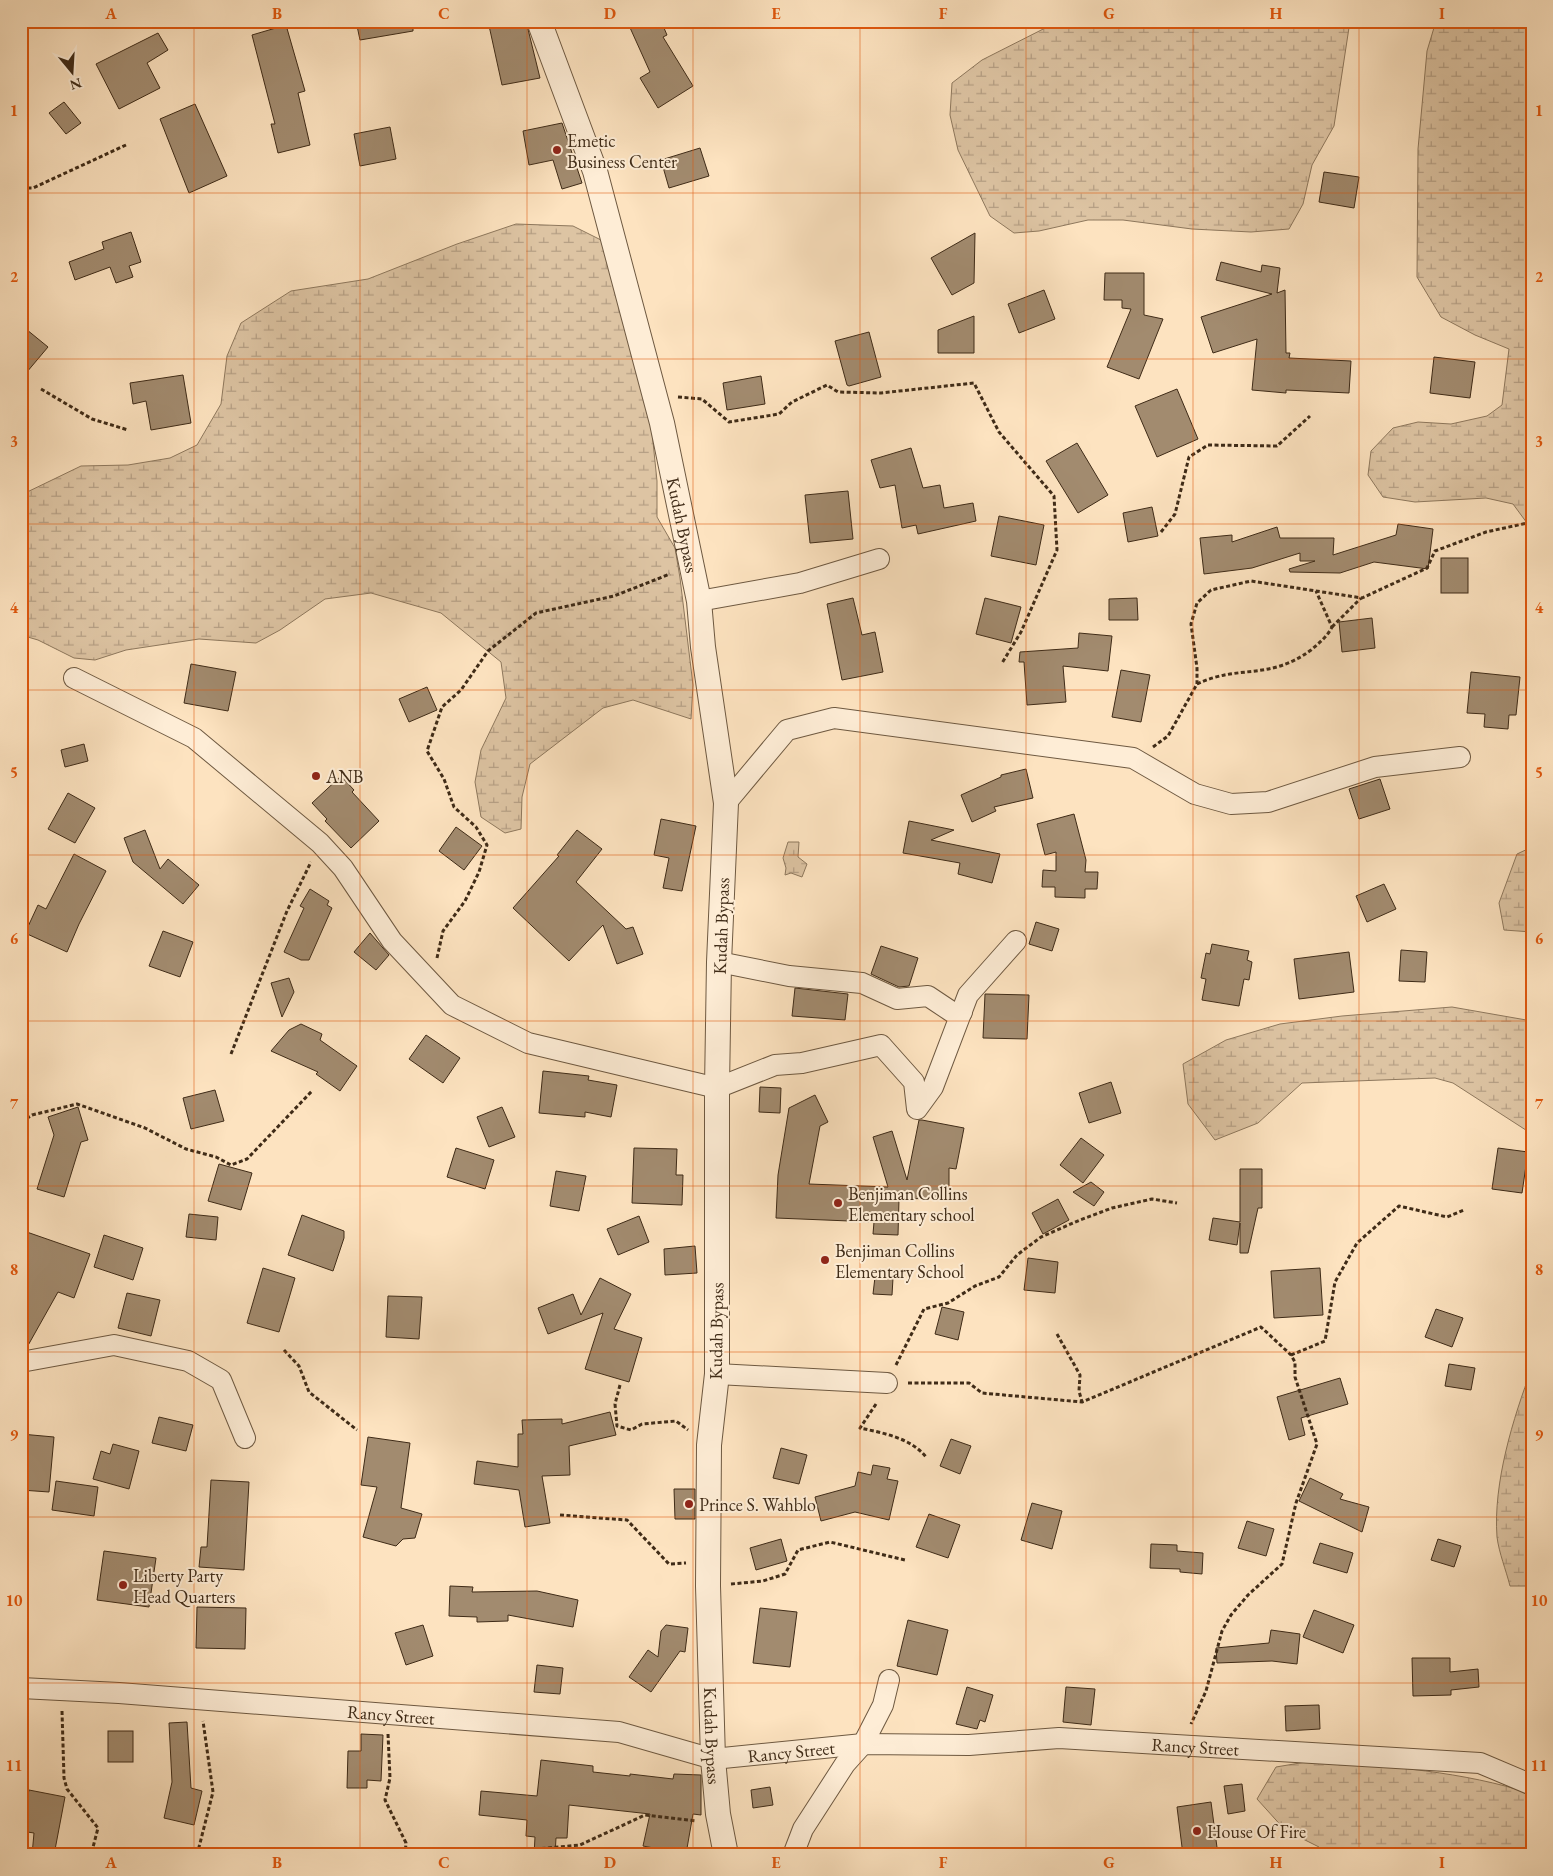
<svg xmlns="http://www.w3.org/2000/svg" width="1553" height="1876" viewBox="0 0 1553 1876" font-family="'EB Garamond',serif">
<style>
.wetland{fill:url(#wetland-marsh);stroke:#8e785d}
.building{fill:#a28b6f;stroke:#3f2b17}
.lines{fill:none;stroke-linecap:round;stroke-linejoin:round}
.minor-casing{stroke:#6e5941;stroke-width:22}
.tertiary-casing{stroke:#6e5941;stroke-width:26}
.path{stroke:#3f2b17;stroke-width:3;stroke-dasharray:4 2.5;stroke-linecap:butt}
.minor{stroke:#feedd6;stroke-width:20}
.tertiary{stroke:#feedd6;stroke-width:24}
.grid{fill:none;stroke:#e0570d;stroke-width:1;stroke-opacity:0.55}
.poi-dot{fill:#8f2418;stroke:#feedd6;stroke-width:2}
.labels{text-anchor:middle;dominant-baseline:central;stroke-width:4;stroke-linejoin:round;paint-order:stroke}
.poi-label{font-size:18px;fill:#3f2b17;stroke:#feedd6;text-anchor:start}
.street-label{font-size:18px;fill:#3f2b17;stroke:#feedd6}
.neatline{fill:none;stroke:#e0570d;stroke-width:2}
.grid-label{font-size:16px;text-anchor:middle;font-weight:bold;fill:#e0570d}
</style>
<defs>
<pattern id="wetland-marsh" width="20" height="14" patternUnits="userSpaceOnUse" patternTransform="scale(1.25)"><rect width="20" height="14" fill="#ddc4a3"/><path d="M1 5h8M5 5V1M11 12h8M15 12V8" fill="none" stroke="#b59f84"/></pattern>
</defs>
<rect width="100%" height="100%" fill="#fde3c0"/>
<filter id="stains"><feTurbulence type="fractalNoise" baseFrequency=".004" numOctaves="4"/><feColorMatrix values="0 0 0 0 .2 0 0 0 0 .09 0 0 0 0 .02 0 0 0 .5 -.17"/></filter>
<radialGradient id="worn" r=".72"><stop offset=".6" stop-color="#630" stop-opacity="0"/><stop offset="1" stop-color="#630" stop-opacity=".3"/></radialGradient>
<g class="wetland">
<polygon points="1059,21 1350,21 1334,126 1312,165 1303,204 1289,229 1251,232 1192,229 1123,220 1088,220 1039,231 1014,233 990,216 958,150 950,115 952,83 982,60"/>
<polygon points="1436,21 1532,21 1532,568 1527,523 1513,504 1486,498 1415,502 1383,497 1368,475 1371,451 1393,428 1418,422 1451,424 1487,416 1502,405 1509,349 1475,335 1441,317 1417,277 1418,149 1427,51"/>
<polygon points="516,224 573,226 609,244 648,393 657,481 657,517 675,548 680,578 693,685 691,719 633,700 603,708 530,764 522,797 521,829 505,833 481,817 475,782 481,750 506,698 501,662 441,613 371,593 325,599 280,630 256,643 199,639 126,650 95,660 74,658 38,640 21,635 21,495 81,466 128,465 170,458 197,445 221,404 227,356 241,323 291,291 368,279 457,244"/>
<polygon points="788,842 799,842 798,857 807,864 802,877 791,873 785,875 786,868 783,858"/>
<polygon points="1532,847 1532,932 1504,930 1499,903 1517,854"/>
<polygon points="1452,1007 1532,1021 1532,1134 1453,1083 1435,1078 1302,1083 1258,1123 1215,1140 1188,1104 1183,1064 1226,1040 1280,1024 1342,1016"/>
<path d="M1532,1368V1586H1510C1506,1570 1499,1553 1497,1537C1493,1483 1513,1418 1532,1368Z"/>
<path d="M1318,1760C1389,1767 1463,1771 1532,1794V1855H1324L1319,1847L1285,1830L1257,1799L1276,1767Z"/>
</g>
<g class="building">
<polygon points="356,21 413,21 413,31 360,40"/>
<polygon points="488,21 526,21 540,78 502,85"/>
<polygon points="627,21 661,21 667,35 663,37 693,86 658,108 640,78 650,72"/>
<polygon points="286,25 305,91 298,93 310,145 278,153 271,124 275,124 252,35"/>
<polygon points="158,33 168,50 147,63 160,88 119,109 96,64"/>
<polygon points="64,102 81,123 66,134 49,113"/>
<polygon points="195,104 227,176 189,193 160,119"/>
<polygon points="562,123 582,183 562,189 553,160 529,165 523,131"/>
<polygon points="390,127 396,159 360,166 354,134"/>
<polygon points="700,148 709,176 669,188 661,160"/>
<polygon points="1324,172 1359,177 1354,208 1319,202"/>
<polygon points="131,232 141,262 129,266 133,277 116,283 110,267 75,280 69,262 104,249 102,242"/>
<polygon points="975,233 974,283 952,295 931,258"/>
<polygon points="1221,262 1261,272 1262,265 1280,268 1277,293 1285,290 1286,353 1290,353 1289,358 1351,361 1349,393 1286,390 1286,393 1252,390 1257,339 1213,353 1201,317 1272,294 1216,280"/>
<polygon points="1105,273 1144,273 1144,315 1163,319 1139,379 1107,367 1131,309 1122,308 1122,300 1104,300"/>
<polygon points="1044,290 1055,319 1019,333 1008,304"/>
<polygon points="974,316 974,353 938,353 938,330"/>
<polygon points="21,325 48,347 21,379"/>
<polygon points="869,332 881,377 849,386 847,385 835,341"/>
<polygon points="1434,357 1475,362 1470,398 1430,393"/>
<polygon points="183,375 191,423 151,430 146,401 133,404 130,383"/>
<polygon points="761,376 765,404 727,410 723,383"/>
<polygon points="1177,389 1198,439 1157,457 1135,406"/>
<polygon points="1077,443 1108,495 1078,513 1046,461"/>
<polygon points="911,448 923,488 940,485 944,508 973,503 976,521 918,534 916,525 902,528 895,485 880,488 871,460"/>
<polygon points="848,491 853,539 810,543 805,495"/>
<polygon points="1152,507 1158,536 1128,542 1123,513"/>
<polygon points="999,516 1044,525 1036,565 991,556"/>
<polygon points="1398,524 1433,529 1428,569 1374,562 1340,573 1290,572 1289,569 1315,561 1300,561 1300,553 1252,568 1204,574 1200,538 1232,535 1232,542 1277,527 1280,538 1334,538 1333,555 1396,535"/>
<rect x="1441" y="558" width="27" height="35"/>
<polygon points="853,598 862,635 875,632 883,672 842,680 827,604"/>
<polygon points="985,598 1021,607 1011,643 976,634"/>
<polygon points="1137,598 1138,620 1109,620 1109,599"/>
<polygon points="1372,618 1375,648 1342,652 1339,622"/>
<polygon points="1079,633 1112,636 1108,671 1063,666 1066,702 1027,705 1024,662 1019,662 1020,652 1078,648"/>
<polygon points="191,664 236,672 228,711 184,703"/>
<polygon points="1121,670 1150,675 1141,722 1112,717"/>
<polygon points="1471,672 1520,677 1516,715 1509,715 1508,729 1484,727 1485,714 1467,713"/>
<polygon points="427,687 437,710 409,722 399,699"/>
<polygon points="84,744 88,761 65,767 61,750"/>
<polygon points="1026,769 1033,798 994,807 996,811 972,822 961,795 1001,777 1001,775"/>
<polygon points="341,776 354,790 352,792 379,821 351,848 325,821 327,819 312,803"/>
<polygon points="1380,779 1390,809 1359,819 1349,789"/>
<polygon points="68,793 95,808 75,843 48,829"/>
<polygon points="1074,814 1086,860 1085,872 1098,872 1097,889 1085,889 1085,898 1055,897 1055,887 1042,887 1043,870 1056,871 1056,852 1045,855 1037,824"/>
<polygon points="661,819 696,826 682,891 663,888 669,858 654,855"/>
<polygon points="909,821 954,830 931,840 1000,854 992,883 958,874 960,863 903,853"/>
<polygon points="456,827 482,846 464,870 439,851"/>
<polygon points="145,830 160,869 168,859 199,885 183,904 133,862 124,838"/>
<polygon points="577,830 602,849 576,882 626,929 633,927 643,954 617,964 603,925 569,961 513,908 559,856 557,855"/>
<polygon points="74,854 106,871 79,924 67,952 25,933 38,905 46,909"/>
<polygon points="1384,884 1396,909 1367,922 1356,896"/>
<polygon points="310,889 329,901 327,905 332,908 309,960 301,960 284,952 304,908 300,906"/>
<polygon points="1036,922 1059,929 1052,951 1029,944"/>
<polygon points="163,931 193,942 180,977 149,966"/>
<polygon points="370,933 389,955 376,970 354,952"/>
<polygon points="1212,944 1249,951 1247,960 1252,962 1249,980 1244,979 1239,1006 1202,1000 1206,979 1201,978 1206,953 1210,954"/>
<polygon points="881,946 918,958 909,986 899,987 871,974"/>
<polygon points="1401,950 1427,952 1425,982 1399,981"/>
<polygon points="1349,952 1354,992 1299,999 1294,959"/>
<polygon points="289,978 294,992 282,1017 271,983"/>
<polygon points="795,988 848,994 845,1020 792,1016"/>
<polygon points="985,994 1029,995 1027,1039 983,1038"/>
<polygon points="301,1024 322,1034 320,1040 357,1066 340,1091 316,1074 318,1072 271,1051 289,1030"/>
<polygon points="426,1035 460,1058 443,1083 409,1059"/>
<polygon points="543,1071 589,1076 588,1080 617,1085 611,1117 585,1112 585,1117 539,1113"/>
<polygon points="1111,1082 1121,1113 1089,1123 1079,1093"/>
<polygon points="760,1087 781,1088 780,1113 759,1112"/>
<polygon points="215,1090 224,1121 191,1129 183,1098"/>
<polygon points="815,1095 828,1122 820,1126 809,1184 888,1187 873,1137 892,1131 907,1180 919,1120 922,1120 964,1128 956,1169 949,1168 949,1198 899,1199 898,1235 873,1234 874,1222 776,1218 778,1175 789,1108"/>
<polygon points="78,1107 88,1140 81,1142 64,1197 37,1189 54,1135 48,1117"/>
<polygon points="502,1107 515,1137 489,1147 477,1117"/>
<polygon points="1081,1138 1104,1155 1083,1183 1060,1165"/>
<polygon points="456,1148 494,1160 485,1189 447,1177"/>
<polygon points="634,1148 677,1149 676,1175 683,1175 682,1205 632,1203"/>
<polygon points="1498,1148 1528,1152 1522,1193 1492,1189"/>
<polygon points="219,1164 252,1173 241,1210 208,1201"/>
<polygon points="1240,1169 1262,1169 1262,1208 1258,1208 1248,1253 1240,1253 1240,1223 1237,1245 1209,1240 1213,1218 1240,1222"/>
<polygon points="556,1171 586,1176 579,1211 550,1206"/>
<polygon points="1091,1182 1104,1192 1094,1206 1073,1192"/>
<polygon points="1058,1199 1069,1220 1043,1234 1032,1213"/>
<polygon points="189,1214 218,1217 216,1240 186,1237"/>
<polygon points="302,1215 344,1231 344,1238 333,1271 288,1255"/>
<polygon points="639,1216 649,1242 618,1255 607,1229"/>
<polygon points="21,1230 90,1254 74,1298 58,1292 26,1349 21,1350"/>
<polygon points="104,1235 143,1248 133,1280 94,1267"/>
<polygon points="695,1246 697,1273 665,1275 664,1249"/>
<polygon points="1028,1258 1058,1262 1055,1293 1024,1290"/>
<polygon points="263,1268 295,1278 279,1332 247,1323"/>
<polygon points="1320,1268 1323,1315 1274,1318 1271,1271"/>
<polygon points="875,1277 893,1278 892,1295 873,1294"/>
<polygon points="600,1278 631,1294 614,1329 642,1338 629,1382 585,1369 603,1313 548,1334 538,1308 573,1294 581,1315"/>
<polygon points="127,1293 160,1300 151,1336 118,1328"/>
<polygon points="388,1296 422,1297 419,1339 386,1337"/>
<polygon points="942,1307 964,1312 958,1340 935,1334"/>
<polygon points="1436,1309 1463,1318 1452,1347 1425,1337"/>
<polygon points="1449,1364 1475,1368 1471,1390 1445,1386"/>
<polygon points="1340,1378 1348,1404 1301,1418 1305,1435 1289,1440 1277,1397"/>
<polygon points="610,1412 616,1435 569,1446 570,1475 542,1476 550,1523 525,1527 519,1490 474,1484 477,1461 518,1467 518,1434 523,1434 522,1420 562,1419 562,1424"/>
<polygon points="159,1417 193,1425 186,1451 152,1443"/>
<polygon points="21,1434 54,1437 49,1492 21,1490"/>
<polygon points="368,1437 410,1443 401,1508 422,1514 415,1538 403,1539 396,1546 363,1537 377,1487 361,1485"/>
<polygon points="951,1439 971,1446 960,1474 940,1466"/>
<polygon points="113,1444 139,1451 129,1489 93,1479 101,1451 110,1454"/>
<polygon points="781,1448 807,1455 799,1484 773,1478"/>
<polygon points="873,1465 890,1468 887,1479 898,1481 889,1520 855,1512 821,1521 815,1497 855,1486 858,1472 871,1475"/>
<polygon points="1310,1478 1343,1494 1340,1499 1369,1507 1362,1532 1299,1501"/>
<polygon points="211,1480 249,1482 244,1570 199,1567 201,1547 207,1547"/>
<polygon points="56,1481 98,1487 94,1516 52,1510"/>
<polygon points="674,1489 695,1489 695,1519 675,1519"/>
<polygon points="1032,1503 1062,1511 1052,1549 1021,1540"/>
<polygon points="929,1514 960,1525 948,1558 916,1547"/>
<polygon points="1247,1521 1274,1529 1266,1556 1238,1548"/>
<polygon points="781,1539 787,1561 756,1570 750,1548"/>
<polygon points="1438,1539 1461,1546 1454,1567 1431,1560"/>
<polygon points="1320,1543 1353,1553 1347,1573 1313,1563"/>
<polygon points="1151,1544 1177,1545 1177,1551 1203,1553 1202,1574 1180,1572 1180,1569 1150,1568"/>
<polygon points="104,1551 156,1558 149,1607 97,1600"/>
<polygon points="450,1586 473,1587 472,1592 537,1591 578,1600 573,1627 508,1615 508,1621 477,1622 477,1617 449,1616"/>
<polygon points="197,1607 246,1608 245,1649 196,1648"/>
<polygon points="760,1608 797,1612 790,1667 753,1663"/>
<polygon points="1314,1610 1354,1625 1343,1653 1303,1637"/>
<polygon points="908,1620 948,1630 937,1675 897,1666"/>
<polygon points="423,1625 433,1656 406,1665 395,1633"/>
<polygon points="666,1625 688,1628 685,1652 680,1651 651,1692 629,1677 648,1650 658,1657 661,1631"/>
<polygon points="1271,1630 1300,1634 1297,1664 1272,1661 1217,1663 1216,1648 1269,1643"/>
<polygon points="1412,1658 1450,1658 1450,1672 1478,1669 1479,1687 1451,1690 1451,1695 1413,1696"/>
<polygon points="537,1665 563,1668 560,1694 534,1692"/>
<polygon points="967,1687 993,1695 985,1722 980,1720 977,1729 956,1724"/>
<polygon points="1066,1687 1095,1689 1091,1725 1063,1722"/>
<polygon points="1319,1705 1320,1729 1286,1731 1285,1706"/>
<polygon points="187,1722 191,1788 202,1791 194,1825 164,1818 172,1782 169,1723"/>
<rect x="108" y="1731" width="25" height="31"/>
<polygon points="361,1734 383,1735 381,1781 367,1780 367,1788 347,1788 348,1751 361,1751"/>
<polygon points="541,1760 593,1766 593,1772 630,1776 630,1774 673,1779 674,1774 701,1775 701,1815 693,1814 686,1854 643,1846 650,1814 569,1805 567,1838 556,1838 555,1855 534,1855 535,1837 526,1836 527,1820 479,1815 481,1791 537,1796"/>
<polygon points="1242,1784 1245,1811 1228,1814 1224,1786"/>
<polygon points="770,1787 773,1805 753,1808 751,1790"/>
<polygon points="29,1790 65,1797 54,1855 32,1855 34,1833 21,1831"/>
<polygon points="1211,1802 1218,1855 1183,1855 1177,1807"/>
</g>
<g class="lines">
<g class="minor-casing">
<g id="minor">
<polyline points="699,601 800,583 879,559"/>
<polyline points="74,678 194,738 320,843 343,868 392,941 452,1005 528,1043 717,1088 775,1065 802,1063 881,1045 914,1082 917,1109 933,1087 968,995 1016,941"/>
<polyline points="726,803 787,730 834,718 1133,758 1195,794 1231,804 1268,802 1375,767 1460,757"/>
<polyline points="719,962 789,976 862,983 897,999 928,996 952,1012 962,1012"/>
<polyline points="21,1362 114,1345 188,1361 221,1380 245,1438"/>
<polyline points="717,1374 887,1383"/>
<path id="s1" d="M21,1688L119,1693L619,1732L713,1759L863,1744L969,1745L1059,1738L1480,1763L1532,1785"/>
<polyline points="793,1855 803,1829 845,1764 863,1744 883,1705 889,1680"/>
</g>
</g>
<g class="tertiary-casing">
<g id="tertiary">
<path id="s2" d="M539,21L595,171L662,423L699,601L703,647L726,803L719,962L717,1088V1374L709,1445L708,1586L713,1759L718,1814L726,1855"/>
</g>
</g>
<g class="path">
<polyline points="21,188 33,188 126,145"/>
<polyline points="41,389 92,419 128,430"/>
<polyline points="678,397 702,399 729,422 779,414 792,402 827,385 838,392 881,393 974,383 999,432 1054,496 1057,550 1021,632 1002,663"/>
<polyline points="1161,532 1175,514 1189,457 1208,445 1277,446 1310,416"/>
<polyline points="1332,627 1361,598"/>
<path d="M1197,684C1239,664 1269,681 1311,650C1319,643 1327,637 1332,627L1316,591"/>
<polyline points="1153,747 1168,736 1197,684 1197,668 1191,624 1197,603 1211,590 1251,581 1362,598 1427,568 1435,551 1486,532 1532,522"/>
<polyline points="437,958 443,931 465,901 479,872 487,845 476,827 454,807 444,779 427,751 442,707 461,690 488,651 536,613 614,596 670,574"/>
<polyline points="231,1054 287,911 311,862"/>
<polyline points="21,1122 32,1115 77,1104 145,1128 186,1149 216,1157 231,1165 247,1159 312,1091"/>
<polyline points="1057,1334 1080,1375 1079,1391 1082,1402"/>
<polyline points="284,1350 299,1366 309,1392 357,1430"/>
<polyline points="1291,1355 1325,1341 1335,1282 1357,1243 1399,1206 1447,1217 1464,1210"/>
<polyline points="896,1365 924,1309 948,1303 975,1286 999,1277 1017,1255 1041,1237 1080,1220 1112,1208 1152,1199 1177,1203"/>
<polyline points="908,1383 969,1383 982,1393 1082,1402 1261,1327 1291,1355 1295,1362 1295,1377 1317,1444 1296,1503 1282,1564 1248,1595 1231,1615 1222,1631 1206,1691 1191,1724"/>
<polyline points="620,1385 615,1404 617,1426 631,1430 642,1424 676,1421 688,1430"/>
<path d="M876,1404L860,1428C883,1433 911,1438 926,1457"/>
<polyline points="560,1515 627,1520 669,1564 686,1563"/>
<polyline points="731,1584 763,1581 785,1574 798,1550 830,1542 905,1560"/>
<polyline points="62,1711 64,1778 67,1789 98,1828 91,1855"/>
<polyline points="388,1734 390,1778 385,1800 406,1843 405,1855"/>
<polyline points="197,1855 213,1792 203,1721"/>
<polyline points="517,1855 525,1850 580,1845 645,1815 696,1821"/>
</g>
<use href="#minor" class="minor"/>
<use href="#tertiary" class="tertiary"/>
</g>
<path class="grid" d="M194,21V1855M360,21V1855M527,21V1855M693,21V1855M860,21V1855M1026,21V1855M1193,21V1855M1359,21V1855M21,193H1532M21,359H1532M21,524H1532M21,690H1532M21,855H1532M21,1021H1532M21,1186H1532M21,1352H1532M21,1517H1532M21,1683H1532"/>
<g class="poi-dot">
<circle cx="557" cy="150" r="5"/>
<circle cx="316" cy="776" r="5"/>
<circle cx="838" cy="1203" r="5"/>
<circle cx="825" cy="1260" r="5"/>
<circle cx="689" cy="1504" r="5"/>
<circle cx="123" cy="1585" r="5"/>
<circle cx="1197" cy="1831" r="5"/>
</g>
<g class="labels">
<g class="poi-label">
<text x="567" y="140">Emetic<tspan x="567" dy="21">Business Center</tspan></text>
<text x="326" y="776">ANB</text>
<text x="848" y="1193">Benjiman Collins<tspan x="848" dy="21">Elementary school</tspan></text>
<text x="835" y="1250">Benjiman Collins<tspan x="835" dy="21">Elementary School</tspan></text>
<text x="699" y="1504">Prince S. Wahblo</text>
<text x="133" y="1575">Liberty Party<tspan x="133" dy="21">Head Quarters</tspan></text>
<text x="1207" y="1831">House Of Fire</text>
</g>
<g class="street-label">
<text stroke="none"><textPath href="#s2" startOffset="525">Kudah Bypass</textPath></text>
<text transform="translate(721 926) rotate(-88)">Kudah Bypass</text>
<text transform="translate(716 1331) rotate(-89)">Kudah Bypass</text>
<text stroke="none"><textPath href="#s1" startOffset="371">Rancy Street</textPath></text>
<text stroke="none"><textPath href="#s2" startOffset="1740">Kudah Bypass</textPath></text>
<text stroke="none"><textPath href="#s1" startOffset="1181">Rancy Street</textPath></text>
<text stroke="none"><textPath href="#s1" startOffset="776">Rancy Street</textPath></text>
</g>
</g>
<rect width="1553" height="1876" fill="none" stroke="#fde3c0" stroke-width="55"/>
<g transform="translate(72 72) rotate(162)" stroke="#feedd6" stroke-width="4" paint-order="stroke">
<path d="M0-4L9 19L0 12L-9 19Z" fill="#3f2b17"/>
<text y="-8" font-size="14" font-weight="bold" text-anchor="middle" fill="#3f2b17">N</text>
</g>
<rect x="28" y="28" width="1498" height="1820" class="neatline"/>
<g class="grid-label">
<text x="111" y="19">A</text>
<text x="277" y="19">B</text>
<text x="444" y="19">C</text>
<text x="610" y="19">D</text>
<text x="776" y="19">E</text>
<text x="943" y="19">F</text>
<text x="1109" y="19">G</text>
<text x="1276" y="19">H</text>
<text x="1442" y="19">I</text>
<text x="14" y="116">1</text>
<text x="1539" y="116">1</text>
<text x="14" y="282">2</text>
<text x="1539" y="282">2</text>
<text x="14" y="447">3</text>
<text x="1539" y="447">3</text>
<text x="14" y="613">4</text>
<text x="1539" y="613">4</text>
<text x="14" y="778">5</text>
<text x="1539" y="778">5</text>
<text x="14" y="944">6</text>
<text x="1539" y="944">6</text>
<text x="14" y="1109">7</text>
<text x="1539" y="1109">7</text>
<text x="14" y="1275">8</text>
<text x="1539" y="1275">8</text>
<text x="14" y="1440">9</text>
<text x="1539" y="1440">9</text>
<text x="14" y="1606">10</text>
<text x="1539" y="1606">10</text>
<text x="14" y="1771">11</text>
<text x="1539" y="1771">11</text>
<text x="111" y="1868">A</text>
<text x="277" y="1868">B</text>
<text x="444" y="1868">C</text>
<text x="610" y="1868">D</text>
<text x="776" y="1868">E</text>
<text x="943" y="1868">F</text>
<text x="1109" y="1868">G</text>
<text x="1276" y="1868">H</text>
<text x="1442" y="1868">I</text>
</g>
<rect width="100%" height="100%" filter="url(#stains)"/>
<rect width="100%" height="100%" fill="url(#worn)"/>
</svg>
